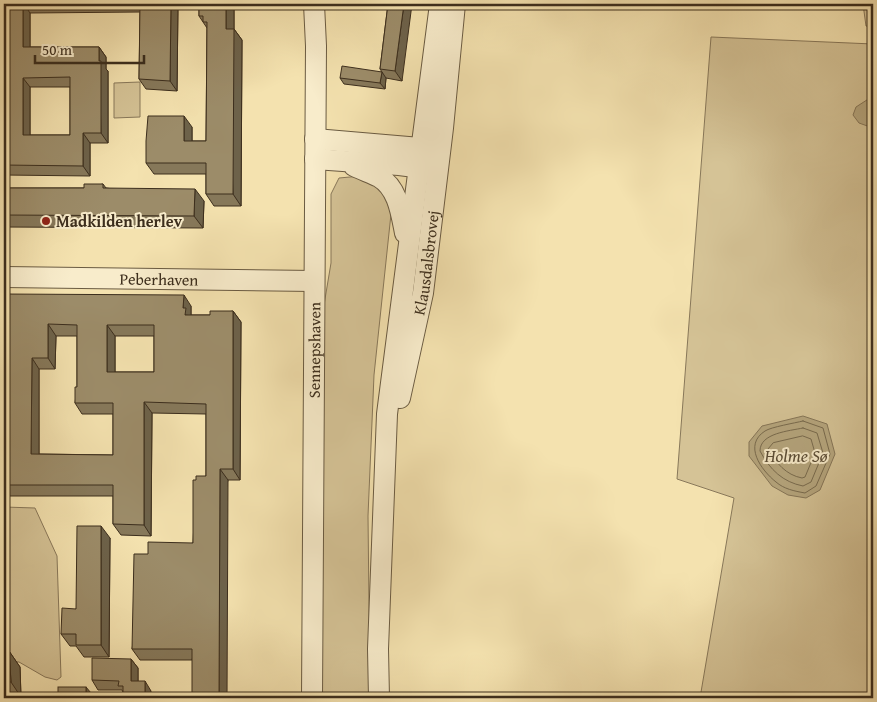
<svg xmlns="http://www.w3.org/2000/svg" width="877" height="702" viewBox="0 0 877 702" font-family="'Gentium Book Plus',serif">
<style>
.green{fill:#d5c396;stroke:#88785a}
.water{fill:#b5a57d;stroke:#857557}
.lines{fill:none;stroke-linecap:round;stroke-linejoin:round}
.shore{stroke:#786a4d;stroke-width:1}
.minor-casing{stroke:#6a5b42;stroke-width:22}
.minor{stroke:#f8eccb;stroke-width:20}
.wall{fill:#86785a;stroke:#3c2e1d;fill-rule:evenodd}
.shaded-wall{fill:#6d624a;stroke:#3c2e1d}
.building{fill:#9c8c69;stroke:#3c2e1d;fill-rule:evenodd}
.poi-dot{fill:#8f2418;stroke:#f8eccb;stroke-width:2}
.labels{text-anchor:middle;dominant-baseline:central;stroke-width:4;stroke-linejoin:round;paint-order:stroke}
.poi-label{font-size:16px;font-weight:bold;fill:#3c2e1d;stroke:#f8eccb;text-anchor:start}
.street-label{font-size:16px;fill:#3c2e1d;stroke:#f8eccb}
.water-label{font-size:18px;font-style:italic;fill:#5a4c35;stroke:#f8eccb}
</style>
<rect width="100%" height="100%" fill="#f4e2af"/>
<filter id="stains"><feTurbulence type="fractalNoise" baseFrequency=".004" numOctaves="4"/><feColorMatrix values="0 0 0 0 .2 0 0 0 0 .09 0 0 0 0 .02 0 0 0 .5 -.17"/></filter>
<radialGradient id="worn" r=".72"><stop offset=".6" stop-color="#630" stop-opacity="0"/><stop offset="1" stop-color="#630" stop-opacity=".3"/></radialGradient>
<g class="green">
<polygon points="863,4 873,4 873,27 866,26"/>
<polygon points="711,37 873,44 873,698 700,698 734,498 677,479"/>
<polygon points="140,82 140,117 114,118 114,83"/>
<path d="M361,176C382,187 384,191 391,214L374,375L368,516L370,698H321L324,305L331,263V194L339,178Z"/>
<polygon points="4,507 35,508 57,556 61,677 57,680 45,677 19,662 4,661"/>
</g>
<g class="water">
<polygon points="873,96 873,128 859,123 853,115 856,107"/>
<polygon points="803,416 827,424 835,454 820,490 806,498 788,495 772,486 749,456 749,442 762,426"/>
</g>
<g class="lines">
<g class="shore">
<path d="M803,421L823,428L830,454L816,486L805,493C794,491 784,489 776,482C761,470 743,445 765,431C771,427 795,423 803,421Z"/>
<path d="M803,428L817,433L823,453L811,482L803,486C783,482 770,470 760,451C760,433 789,431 803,428Z"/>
<path d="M803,436L811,439L815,453L805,477L802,478C786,475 776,463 768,449L773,443Z"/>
</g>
<g class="minor-casing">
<g id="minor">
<polyline points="315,139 420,148 429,159"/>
<polyline points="315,159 399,165 431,169"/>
<path d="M354,166C362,170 371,173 379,177C398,188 401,213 405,233"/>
<path id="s1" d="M4,277L314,281"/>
<path id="s2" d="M400,398L423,293L443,128L455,4"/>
<path id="s3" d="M312,698L316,46L314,4"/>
<polyline points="379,698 378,649 387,414 440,4"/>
</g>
</g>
<use href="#minor" class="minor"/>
</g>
<g class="wall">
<path d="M4,4H178L177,91L146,89L139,79L140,12L30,13V47H99L106,57V69L108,71V143H90V176L4,175ZM30,87H70V135H30Z"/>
<polygon points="199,4 234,4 234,29 242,40 241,206 214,206 206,194 206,174 154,174 146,163 192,127 192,141 206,141 207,28 199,16"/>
<polygon points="345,4 387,4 387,5 347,6"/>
<polygon points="388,4 402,81 386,78 385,89 344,84 340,78 382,72 380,69"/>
<polygon points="103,184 106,188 204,201 203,228 4,227 4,188 84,188"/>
<path d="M4,294L191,306V315H210L233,311L241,322L240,480H228L192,660H140L132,649L148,554L193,543L196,480L206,476V414L152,413L151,536L121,535L113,524V496H4ZM56,336H77V387L75,403L82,414H113V455L39,454V369H55ZM115,336H154V372H115Z"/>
<polygon points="110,538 109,657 84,657 76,646 70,646 61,634 76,609"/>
<polygon points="4,651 9,651 20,667 21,697 4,697"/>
<polygon points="131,659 138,668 138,681 151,691 123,692 122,690 98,690 92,680"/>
</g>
<g class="shaded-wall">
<polygon points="23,4 24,4 30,13 30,57 23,47"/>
<polygon points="171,4 178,4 177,91 170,81"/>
<polygon points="226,4 234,4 234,29 242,40 241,206 233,194 226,29"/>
<polygon points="404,4 412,4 402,81 395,71"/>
<polygon points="99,47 106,57 106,69 108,71 108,143 101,133 99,61"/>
<polygon points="382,72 386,78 385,89 380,83"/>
<polygon points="23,78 30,87 30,145 23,135"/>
<polygon points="184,116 192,127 192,153 184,141"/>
<polygon points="83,133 90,143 90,176 83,166"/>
<polygon points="195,189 204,201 203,228 194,216"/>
<polygon points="184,295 191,306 191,316 185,315 183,308"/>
<polygon points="233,311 241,322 240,480 233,469"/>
<polygon points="48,324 56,336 55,369 48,358"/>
<polygon points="107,325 115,336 115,383 107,372"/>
<polygon points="32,358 39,369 39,465 31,454"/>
<polygon points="144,402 152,413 151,536 144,525"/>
<polygon points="220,469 228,480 227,698 219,698"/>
<polygon points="101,526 110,538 109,657 101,645"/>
<polygon points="9,651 20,667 21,697 11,682"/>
<polygon points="131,659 138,668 138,690 131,681"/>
<polygon points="145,681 151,691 151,698 145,698"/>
<polygon points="86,687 91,693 91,698 86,698"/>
</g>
<g class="building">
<path d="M4,4H23V47H99V61H101V133H83V166L4,165ZM70,77V135H23V78Z"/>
<polygon points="140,4 171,4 170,81 139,79"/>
<polygon points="199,4 226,4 226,29 234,29 233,194 206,194 206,163 146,163 146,141 148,116 184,116 184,141 206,141 207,22 203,22 203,16 199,16"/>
<polygon points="388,4 404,4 395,71 380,69"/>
<polygon points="342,66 382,72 380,83 340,78"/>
<polygon points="84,184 103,184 103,188 195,189 194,216 4,215 4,188 84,188"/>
<path d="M4,294L184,295L183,308H186L185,315H210V311H233V469H220L219,698H192V649H132L134,554H148V542L193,543V480H196V476H206V404L144,402V525L113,524V485H4ZM48,324L77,325V387H75V403H113V455L31,454L32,358H48ZM107,325H154V372H107Z"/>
<polygon points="77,526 101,526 101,645 76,645 76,634 61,634 62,608 76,609"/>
<polygon points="4,651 9,651 11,682 4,682"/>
<polygon points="92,658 131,659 131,681 145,681 145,698 123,698 123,686 118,686 119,681 92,680"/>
<rect x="58" y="687" width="28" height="11"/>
</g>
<circle class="poi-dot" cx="46" cy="221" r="5"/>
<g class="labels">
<g class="poi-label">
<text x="56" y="221">Madkilden herlev</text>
</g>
<g class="street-label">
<text stroke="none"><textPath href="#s2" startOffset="138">Klausdalsbrovej</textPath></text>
<text stroke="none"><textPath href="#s1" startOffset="155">Peberhaven</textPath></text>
<text stroke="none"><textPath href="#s3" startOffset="348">Sennepshaven</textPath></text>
</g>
<g class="water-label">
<text x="796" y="455">Holme Sø</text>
</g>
</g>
<rect width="877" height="702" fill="none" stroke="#f4e2af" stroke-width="20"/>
<rect x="5" y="5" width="867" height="692" fill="none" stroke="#3c2e1d" stroke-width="2.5"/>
<rect x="10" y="10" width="857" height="682" fill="none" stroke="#3c2e1d"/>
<path d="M35 55v8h109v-8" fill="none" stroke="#3c2e1d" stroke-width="2.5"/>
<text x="42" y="55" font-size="15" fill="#3c2e1d" stroke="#f8eccb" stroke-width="4" paint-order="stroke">50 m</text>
<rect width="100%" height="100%" filter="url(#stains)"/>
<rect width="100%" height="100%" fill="url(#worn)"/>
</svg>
